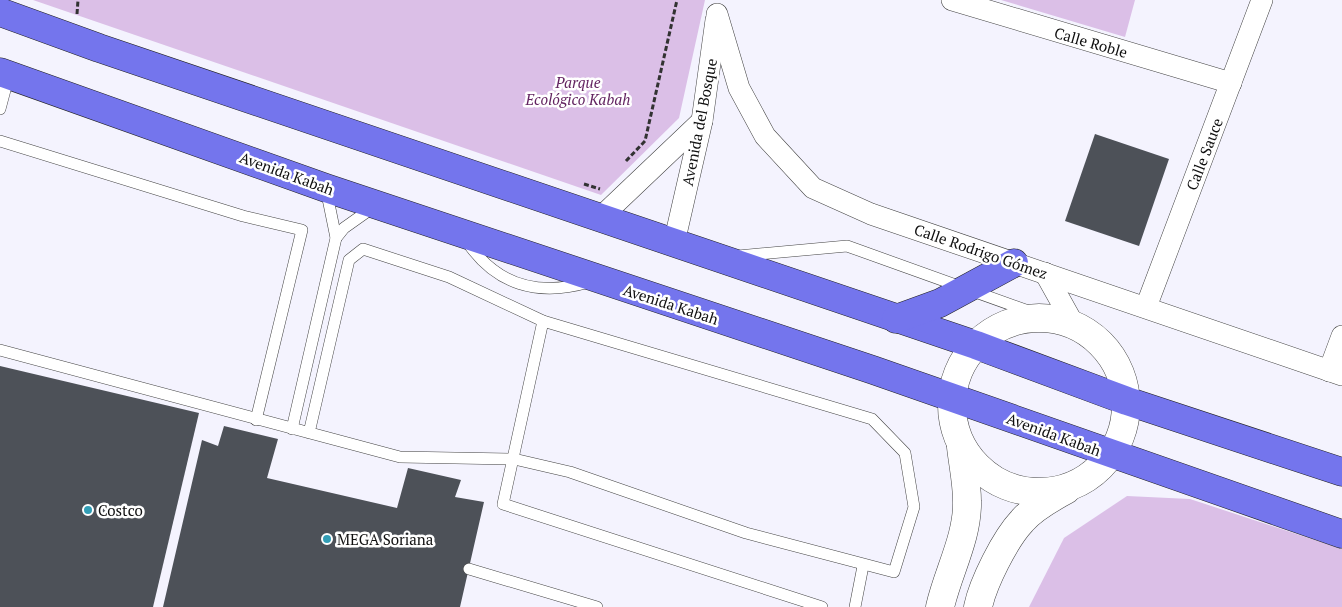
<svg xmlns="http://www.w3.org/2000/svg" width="1342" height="607" viewBox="0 0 1342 607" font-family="'PT Serif',serif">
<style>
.green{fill:#dbbfe7}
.building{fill:#4d5158}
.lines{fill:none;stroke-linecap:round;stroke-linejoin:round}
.service-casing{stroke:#434343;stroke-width:12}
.minor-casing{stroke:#434343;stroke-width:22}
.tertiary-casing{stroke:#434343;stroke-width:29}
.primary-casing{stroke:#212121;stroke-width:29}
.path{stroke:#323232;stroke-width:3;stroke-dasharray:5 2.5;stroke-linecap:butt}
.service{stroke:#fff;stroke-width:11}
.minor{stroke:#fff;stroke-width:21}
.tertiary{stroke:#fff;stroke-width:28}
.primary{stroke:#7475ed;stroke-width:28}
.poi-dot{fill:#329db5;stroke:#fff;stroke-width:2}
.labels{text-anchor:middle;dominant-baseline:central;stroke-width:5;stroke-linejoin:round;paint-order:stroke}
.street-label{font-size:15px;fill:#101010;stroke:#fff}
.park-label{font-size:15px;font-style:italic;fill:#632461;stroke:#fff}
.poi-label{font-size:15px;fill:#101010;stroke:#fff;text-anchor:start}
</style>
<rect width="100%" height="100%" fill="#f4f3fe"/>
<g class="green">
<polygon points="33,0 705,0 679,118 601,195"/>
<polygon points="1001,0 1135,0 1125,37"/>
<polygon points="1127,496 1190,499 1342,549 1342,607 1029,607 1064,538"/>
</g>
<g class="building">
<polygon points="1095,134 1169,159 1139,246 1065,221"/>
<polygon points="0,366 199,413 153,607 0,607"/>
<polygon points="224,426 278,439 267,478 397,508 408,468 461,480 455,497 484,502 460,607 163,607 202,440 218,446"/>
</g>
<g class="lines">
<g class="service-casing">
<g id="service">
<polyline points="0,109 9,75"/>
<polyline points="0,141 243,216 302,230 256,420"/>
<polyline points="336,238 344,228 375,206"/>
<path d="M466,240C495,285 538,297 589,282"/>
<polyline points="738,256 847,246 1048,318"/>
<polyline points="543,321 503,504 822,607"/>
<polyline points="0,350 400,457 514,459 570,472 746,533 894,572 914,507 905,453 872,419 543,321 449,277 363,249 349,260 309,433"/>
<polyline points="292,429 336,238 326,189"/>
<polyline points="469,569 597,607"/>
<polyline points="855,607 863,566"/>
</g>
</g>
<g class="minor-casing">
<g id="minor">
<polyline points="952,0 1231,83"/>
<polyline points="717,14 739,88 765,136 813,188 871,214 1342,375"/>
<polyline points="600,218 702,121"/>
<polyline points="674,243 702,121 716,20"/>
<polyline points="1045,273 1074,325"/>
<polyline points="1146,307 1262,0"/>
<polyline points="1329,371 1342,336"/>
</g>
</g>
<g class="tertiary-casing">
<g id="tertiary">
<circle cx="1039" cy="405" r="87"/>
<path d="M940,607C948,572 968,537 967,501C967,483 963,465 961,447"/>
<path d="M978,607C983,583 1005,539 1022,521C1033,508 1051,498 1066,490"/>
</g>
</g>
<g class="primary-casing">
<g id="primary">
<polyline points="0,12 99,48 976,345 1127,401 1342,472"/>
<polyline points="0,72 326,188 873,370 1342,534"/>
<polyline points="896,319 940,303 1014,263"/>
</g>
</g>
<g class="path">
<polyline points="77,14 78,0"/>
<polyline points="626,161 645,141 677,0"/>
<polyline points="584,184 600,189"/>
</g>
<use href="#service" class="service"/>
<use href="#minor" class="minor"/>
<use href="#tertiary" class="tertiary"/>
<use href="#primary" class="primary"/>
</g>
<g class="poi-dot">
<circle cx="88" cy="510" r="5"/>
<circle cx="327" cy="539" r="5"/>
</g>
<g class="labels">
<g class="street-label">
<text transform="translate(1091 42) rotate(16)">Calle Roble</text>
<text transform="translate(699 122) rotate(-79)">Avenida del Bosque</text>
<text transform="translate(1204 154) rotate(-69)">Calle Sauce</text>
<text transform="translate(287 173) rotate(20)">Avenida Kabah</text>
<text transform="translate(981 251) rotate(19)">Calle Rodrigo Gómez</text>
<text transform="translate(671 304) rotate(18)">Avenida Kabah</text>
<text transform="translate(1054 434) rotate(20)">Avenida Kabah</text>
</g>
<g class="park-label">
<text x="578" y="82">Parque<tspan x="578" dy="17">Ecológico Kabah</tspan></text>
</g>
<g class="poi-label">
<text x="98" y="510">Costco</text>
<text x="337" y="539">MEGA Soriana</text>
</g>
</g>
</svg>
